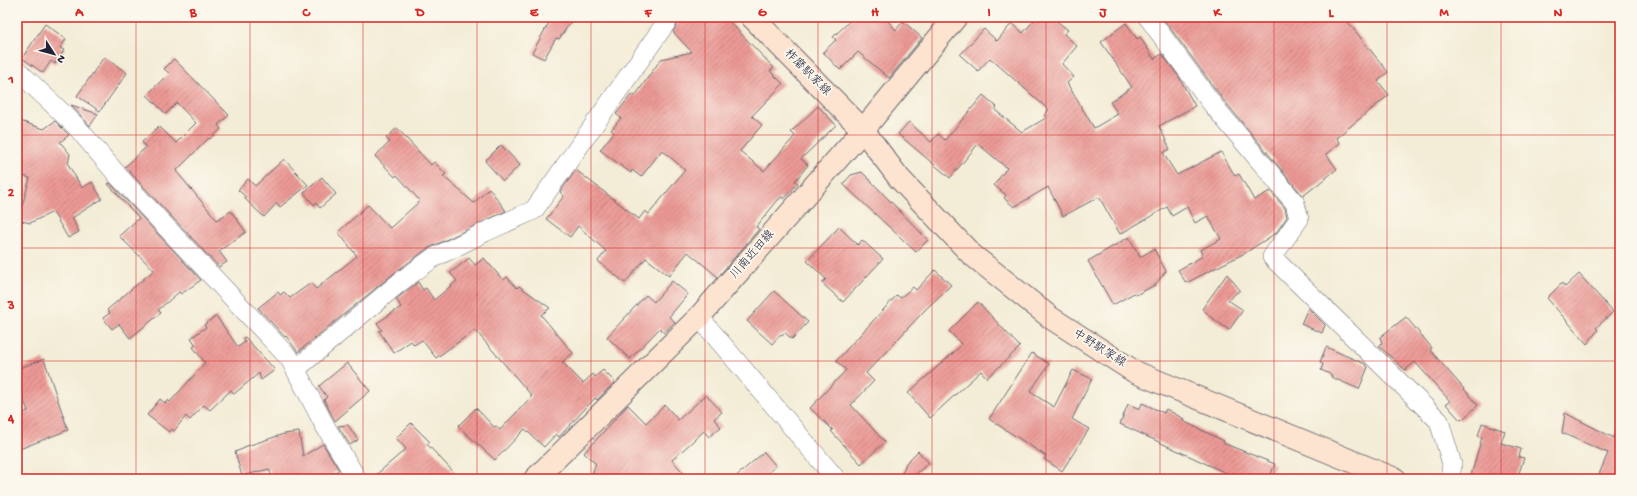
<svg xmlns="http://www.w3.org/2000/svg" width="1637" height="496" viewBox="0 0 1637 496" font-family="'Gochi Hand','Klee One',sans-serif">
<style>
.building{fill:url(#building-hatch)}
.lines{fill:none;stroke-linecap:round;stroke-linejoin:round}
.minor-casing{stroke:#6b6971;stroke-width:20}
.secondary-casing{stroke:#6b6971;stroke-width:24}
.minor{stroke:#fff;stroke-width:19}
.secondary{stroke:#fde4d0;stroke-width:22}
.grid{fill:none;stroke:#d62828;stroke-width:1;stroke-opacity:0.55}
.labels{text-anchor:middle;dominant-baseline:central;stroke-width:3.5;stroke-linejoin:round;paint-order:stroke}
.street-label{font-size:12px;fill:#22223b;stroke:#fbf7ec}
.neatline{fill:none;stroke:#d62828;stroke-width:1.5}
.grid-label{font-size:13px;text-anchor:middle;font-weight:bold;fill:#d62828}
</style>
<defs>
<pattern id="building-hatch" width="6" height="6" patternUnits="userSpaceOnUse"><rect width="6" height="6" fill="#ec9a95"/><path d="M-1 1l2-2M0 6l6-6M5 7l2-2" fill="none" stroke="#bf7d7b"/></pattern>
</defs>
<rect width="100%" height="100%" fill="#fbf7ec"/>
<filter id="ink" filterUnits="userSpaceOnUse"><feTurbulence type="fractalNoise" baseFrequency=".025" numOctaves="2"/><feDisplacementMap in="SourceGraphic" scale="8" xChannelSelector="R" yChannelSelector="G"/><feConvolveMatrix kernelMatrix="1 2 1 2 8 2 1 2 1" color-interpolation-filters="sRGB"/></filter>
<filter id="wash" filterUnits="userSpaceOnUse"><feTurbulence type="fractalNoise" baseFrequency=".012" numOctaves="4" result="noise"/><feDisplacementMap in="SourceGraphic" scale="16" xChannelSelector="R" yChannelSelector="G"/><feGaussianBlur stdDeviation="0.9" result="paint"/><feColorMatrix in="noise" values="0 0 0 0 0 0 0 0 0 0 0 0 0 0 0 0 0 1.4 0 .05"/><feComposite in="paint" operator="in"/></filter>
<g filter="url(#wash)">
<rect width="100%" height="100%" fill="#f3ecd6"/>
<g id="blocks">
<g class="building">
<polygon points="552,17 574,17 559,39 556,38 544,59 532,53"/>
<polygon points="681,17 725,17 774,68 770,71 783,84 752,116 762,125 740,151 764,171 795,136 791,132 818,106 836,125 801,159 808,165 795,181 798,183 784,199 782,197 778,200 756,227 759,229 718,277 688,252 669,276 646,258 625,283 598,261 606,251 578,226 570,237 546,219 564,196 560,192 576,170 639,219 645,211 649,214 685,170 662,150 641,177 632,170 631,173 624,168 600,150 614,132 611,130 621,118 616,114 632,94 635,96 661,59 692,52 673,32"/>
<polygon points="854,17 884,17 896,30 903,21 922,38 889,78 858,52 840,70 823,52 836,40 833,37"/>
<polygon points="1037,17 1052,17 1068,30 1064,34 1077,46 1062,64 1074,77 1067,83 1094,128 1118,114 1110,102 1132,87 1101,42 1126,23 1137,39 1140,37 1154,59 1162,54 1179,77 1195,106 1159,126 1170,149 1163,153 1177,175 1221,152 1235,176 1239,174 1254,200 1270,191 1285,208 1287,217 1276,233 1245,253 1186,283 1178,270 1203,256 1200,250 1221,239 1208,216 1195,223 1187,207 1172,216 1167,207 1120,234 1099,197 1063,216 1048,187 1014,207 1004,198 1006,195 994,185 1007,168 978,144 950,178 898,134 909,122 931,142 938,134 945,140 983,95 997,107 995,110 1022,132 1046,118 1044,115 1049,110 990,58 978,71 960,55 984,29 997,41 1012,23 1023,33"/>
<polygon points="1162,17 1344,17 1388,72 1378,81 1389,95 1336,138 1340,143 1326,154 1337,169 1303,196 1222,98"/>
<polygon points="45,24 66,39 60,48 64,50 55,64 51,61 43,73 22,58"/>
<polygon points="104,57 127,73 100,111 77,96"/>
<polygon points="174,59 229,115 218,125 221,129 210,139 209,138 176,171 217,220 231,211 246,232 219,251 227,262 219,267 125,167 146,147 142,142 159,126 176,143 196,123 177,103 166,114 147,95 169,73 164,69"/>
<polygon points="71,105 98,114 90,126"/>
<polygon points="17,120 44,129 55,121 69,135 60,142 70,154 68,164 82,188 92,182 102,199 72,218 79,232 68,238 53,212 30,223 18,220 30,178 17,174"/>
<polygon points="397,128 431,165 434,162 446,174 443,176 474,203 489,188 506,211 427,249 393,274 298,352 286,336 285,337 258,308 278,292 280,295 284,292 290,298 311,283 316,289 357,256 338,232 368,205 390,228 420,201 397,175 395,177 375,156 390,142 386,138"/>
<polygon points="501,145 520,165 503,181 485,161"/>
<polygon points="284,159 308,185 280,207 277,203 264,217 244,198 246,197 238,190 248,179 255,186"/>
<polygon points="862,172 928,240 916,252 843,184 851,175"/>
<polygon points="322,177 336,194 320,208 316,203 314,205 304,193"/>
<polygon points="110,183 201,280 181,294 179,292 158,310 161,313 130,338 119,324 112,329 103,318 110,313 107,310 154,270 119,236 139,218 108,184"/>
<polygon points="839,227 858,245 862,240 883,259 843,302 822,283 826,279 807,261"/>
<polygon points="1129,237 1140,257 1154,249 1166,271 1155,285 1136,295 1134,293 1113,305 1088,261"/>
<polygon points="469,258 475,265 484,258 503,280 507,277 517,288 519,286 550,308 541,315 573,353 562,362 583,383 593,374 595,377 603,370 615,382 597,400 595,398 559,437 556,434 544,447 525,429 495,460 458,426 476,408 494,427 496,426 500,430 532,396 475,330 436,358 422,340 414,345 411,341 394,353 379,331 382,330 377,323 401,307 396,299 418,282 423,290 426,288 434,300 457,281 450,273"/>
<polygon points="935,270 951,285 925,310 866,373 874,381 851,405 885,442 861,464 831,431 833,430 810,408 846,370 836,361 897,295 900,298 913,287 916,290"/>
<polygon points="1227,274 1240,290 1228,300 1243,310 1229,330 1208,315 1208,314 1202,309"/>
<polygon points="1579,274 1613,312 1596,328 1598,330 1587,344 1547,298 1562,283 1565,287"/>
<polygon points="672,281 688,294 669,317 675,322 664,333 660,328 630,359 607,337 646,295 654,302"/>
<polygon points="774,291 808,322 792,339 785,333 782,336 781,334 772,344 747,321"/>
<polygon points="978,302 1020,347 987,378 981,371 930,418 908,393 962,345 949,331"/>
<polygon points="1308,308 1325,325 1322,333 1301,324"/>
<polygon points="216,316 238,347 245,342 243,338 245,337 275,370 261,380 259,373 234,394 231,390 210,410 204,405 190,420 186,416 174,431 171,429 169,432 147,415 160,399 165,403 168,400 170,402 205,363 193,347 196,345 191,338 206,327 204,325"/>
<polygon points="1406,317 1432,348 1430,350 1478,405 1463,419 1460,420 1446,404 1450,401 1415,362 1405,370 1379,346 1382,343 1380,337"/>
<polygon points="1326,347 1365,364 1368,367 1359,389 1331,377 1332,375 1321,370 1323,364 1320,362"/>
<polygon points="1032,353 1049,364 1030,392 1054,407 1073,370 1092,379 1072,419 1089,429 1062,471 1044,459 1046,456 989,419"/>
<polygon points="44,359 68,430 17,450 17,415 28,411 17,382 17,369"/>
<polygon points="347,363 370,391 335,421 324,400 327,397 319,386"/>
<polygon points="706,395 722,412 714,419 721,427 709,437 704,431 672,460 689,479 590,479 596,464 584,453 628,405 646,423 665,405 678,420"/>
<polygon points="1142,403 1164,413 1166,409 1184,419 1183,421 1224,441 1223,443 1275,464 1269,479 1239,479 1120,424 1128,404 1140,409"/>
<polygon points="1565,413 1614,438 1620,424 1620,479 1597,479 1608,453 1562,433"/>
<polygon points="411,423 430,442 427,444 460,479 371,479 406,449 396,438"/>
<polygon points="1482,423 1505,431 1501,443 1521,449 1519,457 1524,458 1517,479 1470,479 1482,437 1478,436"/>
<polygon points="348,425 358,440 350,445 338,426"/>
<polygon points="299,432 303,456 323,444 339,470 331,474 333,479 273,479 269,469 242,476 235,452 245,448 244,447 284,434"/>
<polygon points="918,451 929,463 910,479 900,479 906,463"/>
<polygon points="764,452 776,466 761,479 733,479"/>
</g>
</g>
</g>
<g filter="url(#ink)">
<use href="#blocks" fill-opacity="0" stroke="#6b6971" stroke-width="1"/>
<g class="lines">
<g class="minor-casing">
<g id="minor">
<polyline points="1148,17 1213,105 1295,203 1299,219 1272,257 1439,421 1452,464 1450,479"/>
<polyline points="17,70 76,126 120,178 290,359 325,426 357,479"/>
<polyline points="699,317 836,479"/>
<polyline points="296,369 400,282 433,258 485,232 534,210 670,17"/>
</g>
</g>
<g class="secondary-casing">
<g id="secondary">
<polyline points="752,17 863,130 899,178 971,254 1051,318 1135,372 1395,479"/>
<polyline points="535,479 699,317 863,130 956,17"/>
</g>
</g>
<use href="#minor" class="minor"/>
<use href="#secondary" class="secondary"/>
</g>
</g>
<path class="grid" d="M136,17V479M250,17V479M363,17V479M477,17V479M591,17V479M705,17V479M818,17V479M932,17V479M1046,17V479M1160,17V479M1274,17V479M1387,17V479M1501,17V479M17,135H1620M17,248H1620M17,361H1620"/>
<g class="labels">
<g class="street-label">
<text transform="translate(807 73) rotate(45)">柞磨駅家線</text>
<text transform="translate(753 255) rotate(-49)">川南近田線</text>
<text transform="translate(1099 349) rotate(32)">中野駅家線</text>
</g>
</g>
<rect width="1637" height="496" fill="none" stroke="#fbf7ec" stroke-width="44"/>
<g transform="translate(54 54) rotate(126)" stroke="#fbf7ec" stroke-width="3" paint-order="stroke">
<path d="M0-3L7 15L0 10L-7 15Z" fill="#22223b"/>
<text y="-6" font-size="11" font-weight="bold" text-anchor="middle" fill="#22223b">N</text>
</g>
<rect x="22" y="22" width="1593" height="452" class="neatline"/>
<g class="grid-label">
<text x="79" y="16">A</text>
<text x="193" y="16">B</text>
<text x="306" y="16">C</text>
<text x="420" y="16">D</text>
<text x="534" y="16">E</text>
<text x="648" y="16">F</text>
<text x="762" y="16">G</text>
<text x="875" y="16">H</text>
<text x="989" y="16">I</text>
<text x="1103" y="16">J</text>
<text x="1217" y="16">K</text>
<text x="1331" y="16">L</text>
<text x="1444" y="16">M</text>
<text x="1558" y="16">N</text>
<text x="11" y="83">1</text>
<text x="11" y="196">2</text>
<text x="11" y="309">3</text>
<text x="11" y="422">4</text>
</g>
</svg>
